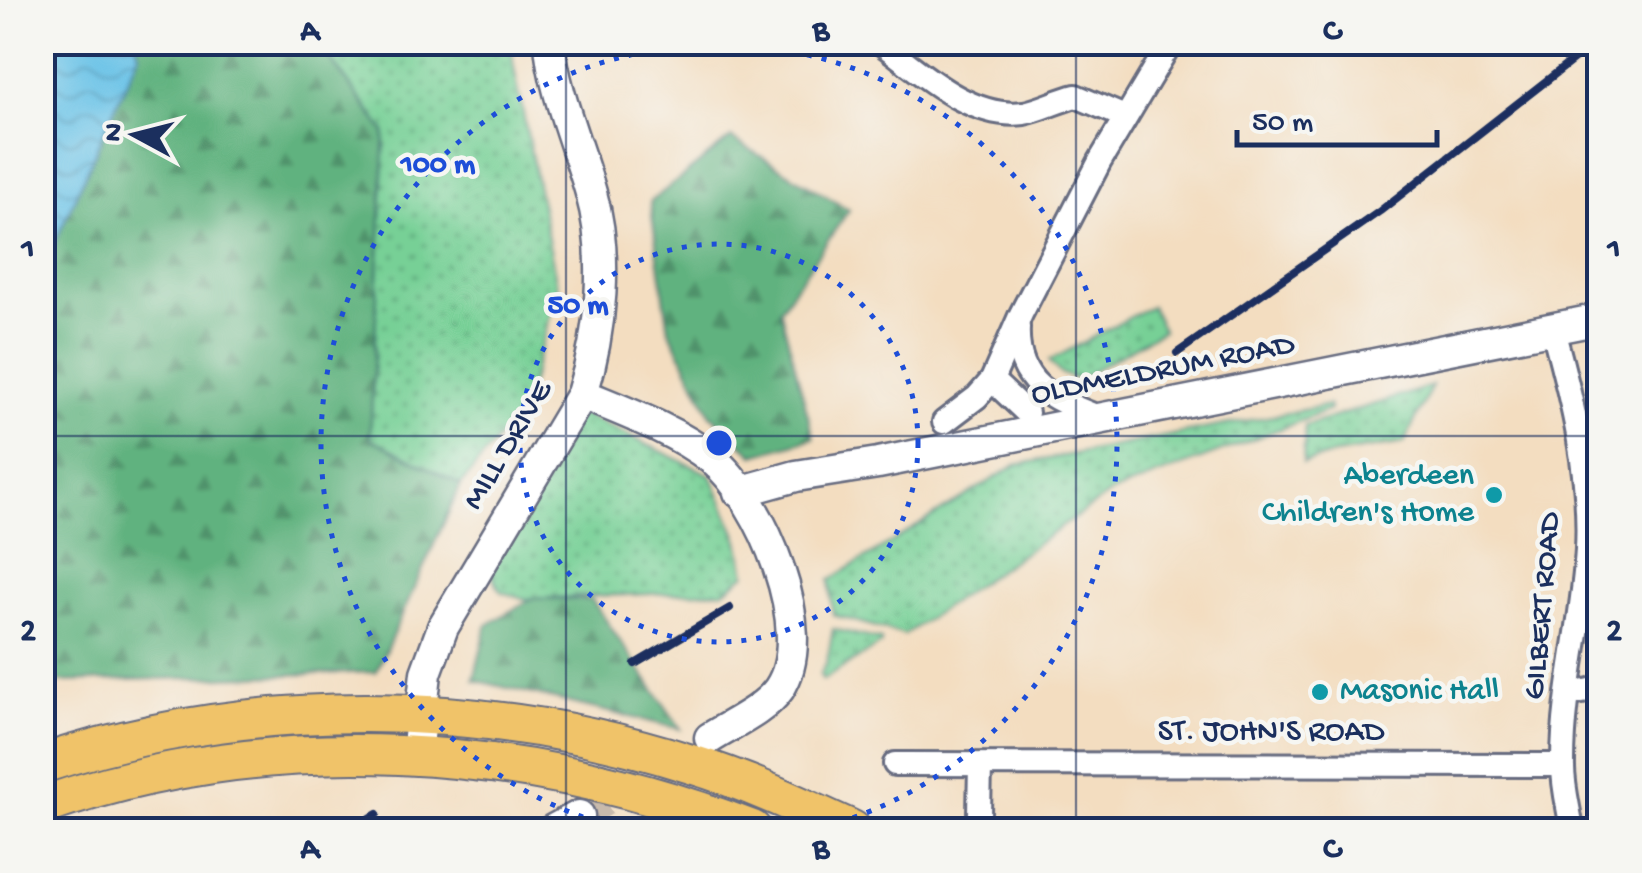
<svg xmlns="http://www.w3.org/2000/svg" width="1642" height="873" viewBox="0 0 1642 873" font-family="'Gochi Hand',sans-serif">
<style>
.grass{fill:url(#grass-dots);stroke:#49807a;stroke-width:2.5}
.forest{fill:url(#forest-firs);stroke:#3e706e;stroke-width:2.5}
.water{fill:url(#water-waves);stroke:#4278a2;stroke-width:2.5}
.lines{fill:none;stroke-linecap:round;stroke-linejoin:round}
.tertiary-tunnel{stroke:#c8baac;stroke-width:30;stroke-dasharray:30 15;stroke-linecap:butt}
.minor-casing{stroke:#676c80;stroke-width:28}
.tertiary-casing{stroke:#676c80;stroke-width:35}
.primary-casing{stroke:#676c80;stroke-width:42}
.minor{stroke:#fff;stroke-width:22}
.tertiary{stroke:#fff;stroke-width:30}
.primary{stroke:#f0c369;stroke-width:38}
.rail{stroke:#1b2f5e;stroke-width:8}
.grid{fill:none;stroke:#1b2f5e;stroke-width:2.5;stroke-opacity:0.55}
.ring{fill:none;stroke:#1d4ed8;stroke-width:5;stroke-dasharray:5 10}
.culture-dot{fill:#0f9aa8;stroke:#f6f6f2;stroke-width:4}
.labels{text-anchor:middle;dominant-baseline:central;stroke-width:9;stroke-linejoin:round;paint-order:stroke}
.street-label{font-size:32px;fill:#1b2f5e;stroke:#f6f6f2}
.culture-label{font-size:32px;fill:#0d838f;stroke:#f6f6f2;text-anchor:end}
.centre{fill:#1d4ed8;stroke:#f6f6f2;stroke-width:5}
.ring-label{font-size:30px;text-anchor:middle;font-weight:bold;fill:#1d4ed8;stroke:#f6f6f2;stroke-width:9;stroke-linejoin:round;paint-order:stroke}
.neatline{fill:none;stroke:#1b2f5e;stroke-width:4}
.grid-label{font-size:32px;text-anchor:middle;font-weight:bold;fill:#1b2f5e}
</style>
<defs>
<pattern id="grass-dots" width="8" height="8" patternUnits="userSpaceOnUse" patternTransform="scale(2.5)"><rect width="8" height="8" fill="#77d096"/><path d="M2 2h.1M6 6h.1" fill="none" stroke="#61a97e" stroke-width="1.8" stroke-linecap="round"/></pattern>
<pattern id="forest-firs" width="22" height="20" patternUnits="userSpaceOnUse" patternTransform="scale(2.5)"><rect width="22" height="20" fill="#61b27f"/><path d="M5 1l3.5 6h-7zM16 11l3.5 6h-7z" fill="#4f916b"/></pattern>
<pattern id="water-waves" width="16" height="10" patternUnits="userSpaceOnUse" patternTransform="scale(2.5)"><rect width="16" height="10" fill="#69c2e7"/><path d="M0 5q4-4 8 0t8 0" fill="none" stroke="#569ebe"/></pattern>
</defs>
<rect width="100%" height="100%" fill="#f6f6f2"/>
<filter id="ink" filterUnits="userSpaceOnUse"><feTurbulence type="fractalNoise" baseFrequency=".01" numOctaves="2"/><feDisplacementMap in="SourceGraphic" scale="20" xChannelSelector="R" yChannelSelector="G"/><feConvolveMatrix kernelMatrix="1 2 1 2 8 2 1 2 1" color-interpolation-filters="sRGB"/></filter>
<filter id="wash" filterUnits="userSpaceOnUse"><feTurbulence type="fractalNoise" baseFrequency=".0048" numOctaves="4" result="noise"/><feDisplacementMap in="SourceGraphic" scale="40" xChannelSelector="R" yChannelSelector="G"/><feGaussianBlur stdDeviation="2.25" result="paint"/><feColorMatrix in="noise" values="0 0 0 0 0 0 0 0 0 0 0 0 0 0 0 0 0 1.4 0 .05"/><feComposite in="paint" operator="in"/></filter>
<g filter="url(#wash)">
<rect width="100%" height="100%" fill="#f3ddc0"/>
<g class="grass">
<polygon points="318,43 512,43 513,62 558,289 524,406 461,485 370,438 385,133"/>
<polygon points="1151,306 1163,330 1077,380 1060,373 1049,361"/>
<polygon points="1432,386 1404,443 1336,454 1303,463 1305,426"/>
<polygon points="1329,405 1330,410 1111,493 904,635 833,615 830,580 1016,465"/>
<polygon points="572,409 711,475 739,540 746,574 724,591 526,599 501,592 488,568"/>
<polygon points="833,629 881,640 881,644 823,680 820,675 827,662"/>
</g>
<g class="forest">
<polygon points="136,43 318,43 385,132 370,438 461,485 376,672 58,682 43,692 43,269 139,54"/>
<polygon points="731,138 849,210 780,309 814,438 754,455 711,415 669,330 650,202"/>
<polygon points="532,598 592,600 681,729 474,680 487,625"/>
</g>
<polygon class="water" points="43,42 136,43 139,54 43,269"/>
</g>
<g filter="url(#ink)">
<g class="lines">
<polyline class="tertiary-tunnel" points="579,816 684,754"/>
<g class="minor-casing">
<g id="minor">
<path d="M880,42C920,72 970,120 1024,113C1041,110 1059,100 1076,96L1125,117"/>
<path d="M1018,327C1015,387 1056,400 1103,419"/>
<path d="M1553,330C1572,400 1591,476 1587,549C1583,620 1563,691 1563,762C1562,785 1569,808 1572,830"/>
<polyline points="992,380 1027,413"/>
<polyline points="944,422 977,397 992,380 1021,314 1100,161 1171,42"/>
<polyline points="1568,695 1600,688"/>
<polyline points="895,764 1562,765"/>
<polyline points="979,813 980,766"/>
</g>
</g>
<g class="tertiary-casing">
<g id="tertiary">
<path d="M582,394C625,412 675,430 712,459C761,498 818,632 779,689C764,710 732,724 710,738"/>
<polyline points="739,492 796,476 878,463 1600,319"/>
<path d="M417,755L426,673L443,627L582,394C601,333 609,255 591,193C579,149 552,87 550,42"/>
<polyline points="553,830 579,816"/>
</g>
</g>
<g class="primary-casing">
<g id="primary">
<path d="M42,764C251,695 483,697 691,764C747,781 800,806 852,830"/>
<path d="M42,806C273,725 527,743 752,830"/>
</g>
</g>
<use href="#minor" class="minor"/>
<use href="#tertiary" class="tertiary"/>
<use href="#primary" class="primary"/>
<g class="rail">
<polyline points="1177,353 1380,211 1596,42"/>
<polyline points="635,664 730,608"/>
<polyline points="350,830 377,814"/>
<polyline points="380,830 384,828"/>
</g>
</g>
</g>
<path class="grid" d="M566,42V830M1076,42V830M42,436H1600"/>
<g class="ring">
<circle cx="719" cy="443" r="199"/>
<path d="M626 830A398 398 0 1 1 812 830"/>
</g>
<g class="culture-dot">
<circle cx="1494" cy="495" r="10"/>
<circle cx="1320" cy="692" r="10"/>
</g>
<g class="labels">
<g class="street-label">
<text transform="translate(1163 371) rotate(-11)">OLDMELDRUM ROAD</text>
<text transform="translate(509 446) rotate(-59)">MILL DRIVE</text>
<text transform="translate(1544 606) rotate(-85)">GILBERT ROAD</text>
<text x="1271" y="733">ST. JOHN'S ROAD</text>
</g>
<g class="culture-label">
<text x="1474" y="477">Aberdeen<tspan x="1474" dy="37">Children's Home</tspan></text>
<text x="1340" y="692" text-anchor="start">Masonic Hall</text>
</g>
</g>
<circle cx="719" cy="443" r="15" class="centre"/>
<g class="ring-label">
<text x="438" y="172">100 m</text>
<text x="578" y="313">50 m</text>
</g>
<rect width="1642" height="873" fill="none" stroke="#f6f6f2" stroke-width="110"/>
<g transform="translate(135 135) rotate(277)" stroke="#f6f6f2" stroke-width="8" paint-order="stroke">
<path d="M0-8L18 38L0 25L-18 38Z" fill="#1b2f5e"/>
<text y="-15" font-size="28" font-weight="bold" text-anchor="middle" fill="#1b2f5e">N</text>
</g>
<path d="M1237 130v15h200v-15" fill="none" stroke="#1b2f5e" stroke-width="5"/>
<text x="1252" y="130" font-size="30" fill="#1b2f5e" stroke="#f6f6f2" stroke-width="8" paint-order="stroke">50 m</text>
<rect x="55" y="55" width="1532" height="763" class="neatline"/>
<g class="grid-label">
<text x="310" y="39">A</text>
<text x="821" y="39">B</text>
<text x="1332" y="39">C</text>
<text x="28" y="257">1</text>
<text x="1614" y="257">1</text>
<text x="28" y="639">2</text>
<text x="1614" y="639">2</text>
<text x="310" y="857">A</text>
<text x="821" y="857">B</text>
<text x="1332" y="857">C</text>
</g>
</svg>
